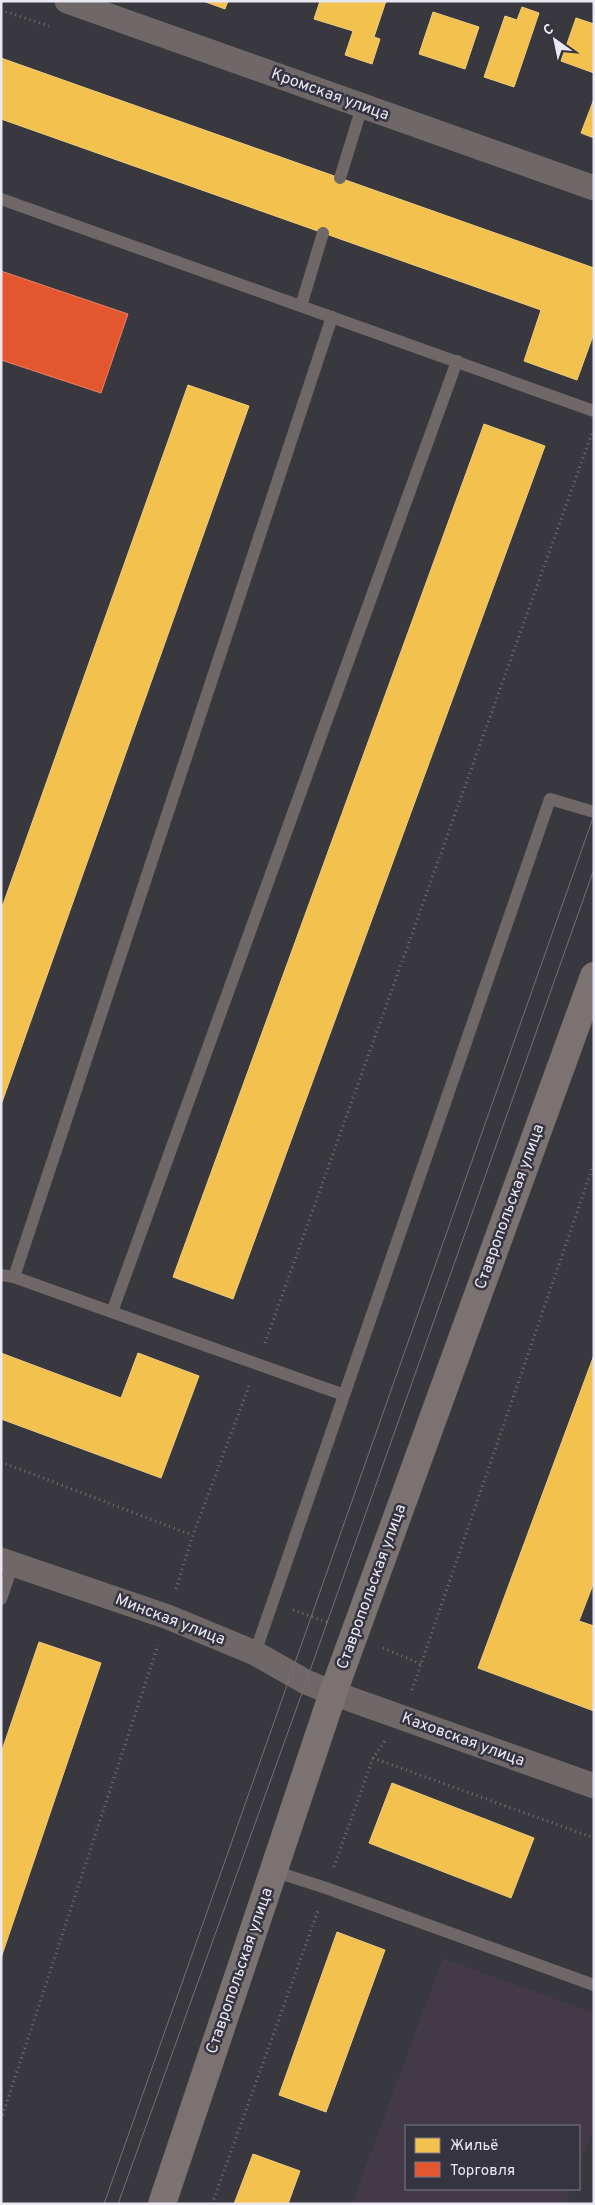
<svg xmlns="http://www.w3.org/2000/svg" width="595" height="2205" viewBox="0 0 595 2205" font-family="Overpass,sans-serif">
<style>
.industrial{fill:#433947}
.homes{fill:#f2c14e;stroke:#f0cd7f}
.shops{fill:#e4572e;stroke:#e68269}
.lines{fill:none;stroke-linecap:round;stroke-linejoin:round}
.path{stroke:#767173;stroke-width:3;stroke-dasharray:1 4;stroke-linecap:butt}
.lane{stroke:#6f6768;stroke-width:12}
.street{stroke:#6f6768;stroke-width:25}
.secondary{stroke:#7c7272;stroke-width:28}
.tram{stroke:#767274;stroke-width:1}
.labels{text-anchor:middle;dominant-baseline:central;stroke-width:5;stroke-linejoin:round;paint-order:stroke}
.street-label{font-size:16px;fill:#eae8f2;stroke:#373442}
</style>
<rect width="100%" height="100%" fill="#39383e"/>
<polygon class="industrial" points="443,1958 594,2013 594,2128 579,2168 579,2126 406,2126 406,2189 571,2189 566,2204 352,2204"/>
<g class="homes">
<polygon points="203,1 228,1 225,9"/>
<polygon points="320,1 386,1 374,37 380,39 372,64 345,55 353,31 314,19"/>
<polygon points="522,7 539,13 514,87 484,77 505,16 517,20"/>
<polygon points="433,12 479,27 465,69 419,54"/>
<polygon points="576,18 594,24 594,73 561,61"/>
<polygon points="1,58 594,268 594,333 577,380 524,361 541,310 1,119"/>
<polygon points="594,99 594,138 581,133"/>
<polygon points="188,385 249,406 1,1105 1,910"/>
<polygon points="484,424 545,446 233,1299 173,1277"/>
<polygon points="1,1353 121,1398 138,1353 199,1376 161,1478 1,1419"/>
<polygon points="594,1355 594,1582 579,1621 594,1626 594,1711 478,1668"/>
<polygon points="39,1642 101,1663 1,1958 1,1753"/>
<polygon points="392,1783 534,1838 511,1898 369,1843"/>
<polygon points="337,1932 385,1950 326,2112 279,2095"/>
<polygon points="253,2154 300,2171 288,2204 234,2204"/>
</g>
<polygon class="shops" points="1,271 128,314 101,393 1,360"/>
<g class="lines">
<g class="path">
<polyline points="1,10 49,26"/>
<polyline points="265,1343 592,433"/>
<polyline points="1,1462 192,1535"/>
<polyline points="176,1589 193,1535 249,1386"/>
<polyline points="293,1610 327,1622"/>
<polyline points="383,1648 421,1664"/>
<polyline points="412,1690 594,1163"/>
<polyline points="373,1758 594,1838"/>
<polyline points="334,1867 373,1758 385,1741"/>
<polyline points="1,2120 158,1645"/>
<polyline points="212,2204 318,1911"/>
</g>
<g class="lane">
<polyline points="340,178 362,107"/>
<polyline points="1,199 594,411"/>
<polyline points="301,306 323,233"/>
<polyline points="1,1275 14,1277 344,1395"/>
<polyline points="14,1277 332,317"/>
<polyline points="112,1312 457,361"/>
<polyline points="1,1599 13,1564"/>
<polyline points="255,1653 550,799 594,812"/>
<polyline points="273,1871 326,1888 594,1985"/>
</g>
<g class="street">
<polyline points="67,1 594,188"/>
<polyline points="1,1560 168,1617 255,1653 306,1682 333,1693 594,1786"/>
</g>
<polyline class="secondary" points="162,2204 333,1693 594,976"/>
<g class="tram">
<polyline points="104,2204 594,815"/>
<polyline points="118,2204 306,1682 594,869"/>
</g>
</g>
<g class="labels">
<g class="street-label">
<text transform="translate(330 95) rotate(20)">Кромская улица</text>
<text transform="translate(510 1207) rotate(-70)">Ставропольская улица</text>
<text transform="translate(372 1587) rotate(-70)">Ставропольская улица</text>
<text transform="translate(170 1620) rotate(21)">Минская улица</text>
<text transform="translate(463 1740) rotate(20)">Каховская улица</text>
<text transform="translate(240 1971) rotate(-71)">Ставропольская улица</text>
</g>
</g>
<rect width="595" height="2205" fill="none" stroke="#eae8f2" stroke-width="5"/>
<rect x="405" y="2125" width="175" height="65" fill="#373442" stroke="#7f7c88"/>
<rect x="415" y="2138" width="25" height="15" fill="#f2c14e" stroke="#7f7c88"/>
<text x="450" y="2150" font-size="15" fill="#eae8f2">Жильё</text>
<rect x="415" y="2162" width="25" height="15" fill="#e4572e" stroke="#7f7c88"/>
<text x="450" y="2175" font-size="15" fill="#eae8f2">Торговля</text>
<g transform="translate(555 40) rotate(327)" stroke="#373442" stroke-width="4" paint-order="stroke">
<path d="M0-4L9 19L0 12L-9 19Z" fill="#eae8f2"/>
<text y="-8" font-size="14" font-weight="bold" text-anchor="middle" fill="#eae8f2">С</text>
</g>
</svg>
